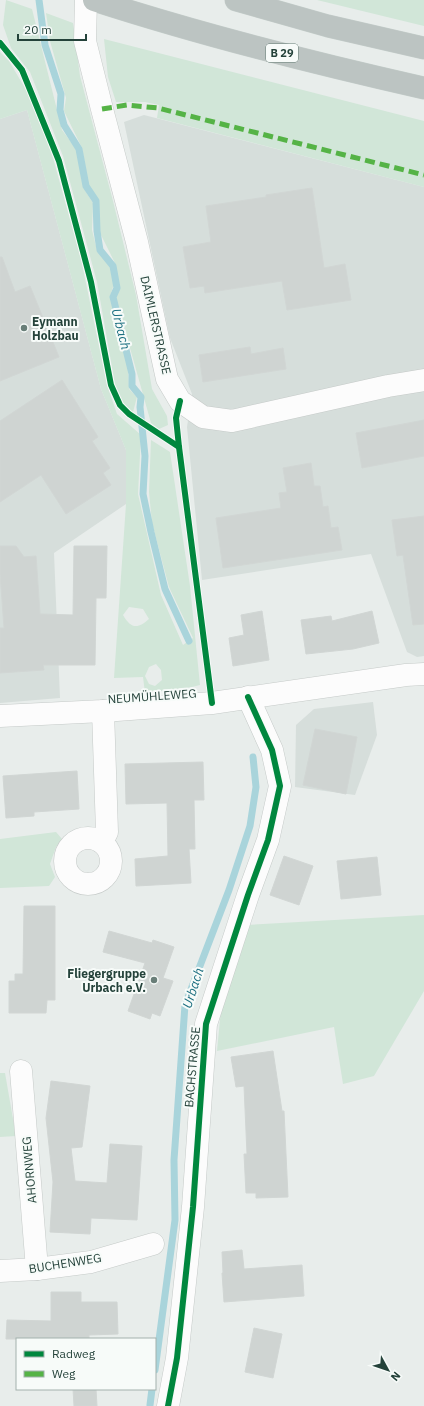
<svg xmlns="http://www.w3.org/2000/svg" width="424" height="1406" viewBox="0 0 424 1406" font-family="'IBM Plex Sans',sans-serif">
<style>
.built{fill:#d6dedb}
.green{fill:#d1e6d8;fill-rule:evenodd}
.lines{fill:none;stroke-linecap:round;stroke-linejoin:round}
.stream{stroke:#a9d4db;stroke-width:7}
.building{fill:#cfd4d2;stroke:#d1d6d4}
.street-casing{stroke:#c5cac8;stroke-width:23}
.highway-casing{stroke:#c3ccc9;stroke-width:23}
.street{stroke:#fcfcfc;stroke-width:22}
.highway{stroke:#bcc4c2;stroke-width:22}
.quiet{stroke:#55b346;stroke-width:5;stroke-dasharray:10 5;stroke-linecap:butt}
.cycleway-casing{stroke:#f7fbf9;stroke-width:8}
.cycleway{stroke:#00873e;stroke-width:6}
.poi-dot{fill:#697e78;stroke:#f7fbf9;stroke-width:1.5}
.labels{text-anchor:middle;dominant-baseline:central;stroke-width:4;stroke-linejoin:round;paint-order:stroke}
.shield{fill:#f7fbf9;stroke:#637a73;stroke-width:1}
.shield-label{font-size:11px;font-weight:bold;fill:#24423a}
.poi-label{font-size:12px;font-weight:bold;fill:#24423a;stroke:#f7fbf9;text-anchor:start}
.street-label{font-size:12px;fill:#24423a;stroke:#f7fbf9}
.water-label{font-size:13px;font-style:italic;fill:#1c6f80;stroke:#f7fbf9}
</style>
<rect width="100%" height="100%" fill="#e8edeb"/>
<g class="built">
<polygon points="27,110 101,389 126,450 126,504 54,553 60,698 0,703 0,119"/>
<polygon points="144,115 424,187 424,656 417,657 407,652 371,554 202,580 187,427 192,394 170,338 124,122"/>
<polygon points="373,702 377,735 355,795 295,787 296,725 314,709"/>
</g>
<g class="green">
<polygon points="6,0 32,9 62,130 77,150 82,181 86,192 93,203 92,230 97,250 111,266 114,284 110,296 128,364 129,389 137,397 133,412 125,406 116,390 97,282 63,156 30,72 11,48 3,25"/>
<polygon points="317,0 424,0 424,26"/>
<polygon points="46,13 73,23 80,76 113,201 136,295 152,389 167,416 168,425 159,429 151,423 116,298 120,287 115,263 99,231 99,201 89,187 82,148 64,111 66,98 50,41"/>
<polygon points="104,39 424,121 424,187 157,118 159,105 145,102 116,102 108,77"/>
<path d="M0,52L9,61L32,100L53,158L81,259L107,385L117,414L141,435L138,494L161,595L183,645L193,638L169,587L152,523L149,492L151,440L170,452L190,586L200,685L192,687L145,693L143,677L114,678L126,504V450L101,389L27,110L0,119ZM129,607L143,609L149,619C138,629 131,629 123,615ZM156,664L161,670L162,680L155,686L149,684L145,676L149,667Z"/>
<polygon points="56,832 62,839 56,847 50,864 55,877 49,886 0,888 0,839"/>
<polygon points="424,915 424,991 374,1076 343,1084 334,1027 217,1051 222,999 247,925"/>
<polygon points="0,1073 5,1073 16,1136 0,1137"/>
</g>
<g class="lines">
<g class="stream">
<polyline points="39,0 45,45 61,94 60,110 64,125 79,149 86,186 96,201 97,231 100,250 113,266 117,288 113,297 132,374 132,386 141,397 140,407 145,456 143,494 151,532 165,589 189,641"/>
<polyline points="155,1370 175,1220 174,1160 185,1005 229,890 250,826 256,787 253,757"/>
<polyline points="150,1405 152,1389"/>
</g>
</g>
<g class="building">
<polygon points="312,188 324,268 345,264 351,300 287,310 282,281 205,293 204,286 190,288 183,247 211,242 206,206 266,197 266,195"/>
<polygon points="0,257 2,257 15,292 30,286 59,357 0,381"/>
<polygon points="250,347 251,354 283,348 286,369 203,382 199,355"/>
<polygon points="62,380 98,437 92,441 110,468 103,473 111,485 66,514 41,475 0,502 0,421"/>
<polygon points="424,420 424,456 362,468 356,433"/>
<polygon points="311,463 314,486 320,486 323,507 328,506 331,528 338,527 342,550 223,568 216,518 281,508 279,493 287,492 283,468"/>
<polygon points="424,516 424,624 413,625 403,555 397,556 392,520"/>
<polygon points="0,546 16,546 24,557 36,556 40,614 73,615 74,546 107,546 106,598 96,598 95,665 43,665 44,670 0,673 0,628 4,628 0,574"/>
<polygon points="262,611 269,660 233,666 229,638 244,635 241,615"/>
<polygon points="372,611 379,643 353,649 306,654 301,620 331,616 332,621"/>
<polygon points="315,729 357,737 346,794 303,785"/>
<polygon points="203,762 204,800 194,800 195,849 189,849 191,883 136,886 135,859 168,856 167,803 126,804 125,764"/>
<polygon points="77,771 79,809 34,812 34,816 6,818 3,776"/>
<polygon points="284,856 313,866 299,905 270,895"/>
<polygon points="377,857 381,895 341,899 337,861"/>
<polygon points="24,906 55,906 55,1000 47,1000 46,1013 9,1013 9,981 15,981 15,974 23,974"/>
<polygon points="109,931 152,943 153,940 174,947 163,978 173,981 160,1016 152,1013 150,1019 128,1011 145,963 103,952"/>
<polygon points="273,1051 282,1111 284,1111 288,1197 256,1198 256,1193 246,1193 244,1154 247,1154 244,1086 236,1087 231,1057"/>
<polygon points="51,1081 90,1086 82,1147 71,1148 75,1181 107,1183 110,1144 142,1146 137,1220 91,1218 90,1234 50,1232 53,1182 46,1118"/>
<polygon points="242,1250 244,1269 302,1265 304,1296 224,1302 222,1273 223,1273 222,1252"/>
<polygon points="51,1292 81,1292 81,1302 117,1302 118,1334 89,1335 89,1339 6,1339 7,1320 51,1321"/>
<polygon points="254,1328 282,1334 273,1378 245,1372"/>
<polygon points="73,1389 96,1389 97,1406 74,1406"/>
</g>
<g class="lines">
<g class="street-casing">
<g id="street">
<polyline points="86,0 85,41 102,109 137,242 167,379 180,401 203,417 232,421 388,386 424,380"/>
<polyline points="0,716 103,711 212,703 406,675 424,674"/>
<circle cx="88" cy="861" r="23"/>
<polyline points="102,842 107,832 103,711"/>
<polyline points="21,1071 37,1269"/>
<polyline points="0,1271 37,1269 91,1262 153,1244"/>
<polyline points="168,1406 177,1358 193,1207 206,1024 248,895 268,840 280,786 272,750 248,697"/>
</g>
</g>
<g class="highway-casing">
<g id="highway">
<path d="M94,0C202,35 313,63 424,88"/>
<polyline points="236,0 328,26 424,48"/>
</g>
</g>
<use href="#street" class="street"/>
<use href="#highway" class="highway"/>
<polyline class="quiet" points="102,109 127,105 158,108 424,175"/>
<g class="cycleway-casing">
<g id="cycleway">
<polyline points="0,43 22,70 59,161 91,282 111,385 120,405 129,414 179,447"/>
<polyline points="180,401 176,418 179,447 212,703"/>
<polyline points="168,1406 177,1358 193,1207 206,1024 248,895 268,840 280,786 272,750 248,697"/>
</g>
</g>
<use href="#cycleway" class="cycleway"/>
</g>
<g class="poi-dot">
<circle cx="24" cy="328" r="4"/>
<circle cx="154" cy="980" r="4"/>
</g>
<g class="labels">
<rect class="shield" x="266" y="44" width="32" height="18" rx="3"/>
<g class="shield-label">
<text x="282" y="53">B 29</text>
</g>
<g class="poi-label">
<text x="32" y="321">Eymann<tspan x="32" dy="14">Holzbau</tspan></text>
<text x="146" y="973" text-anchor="end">Fliegergruppe<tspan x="146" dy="14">Urbach e.V.</tspan></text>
</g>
<g class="street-label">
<text transform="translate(156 325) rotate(77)">DAIMLERSTRASSE</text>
<text transform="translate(152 696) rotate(-4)">NEUMÜHLEWEG</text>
<text transform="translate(192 1067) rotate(-85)">BACHSTRASSE</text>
<text transform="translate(29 1170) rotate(-95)">AHORNWEG</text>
<text transform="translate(65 1263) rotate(-9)">BUCHENWEG</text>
</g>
<g class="water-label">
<text transform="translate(121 329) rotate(76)">Urbach</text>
<text transform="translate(193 988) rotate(-72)">Urbach</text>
</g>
</g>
<rect x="16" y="1338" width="140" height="52" fill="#f7fbf9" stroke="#a3b1ad"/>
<rect x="24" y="1351" width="20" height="6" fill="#00873e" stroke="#a3b1ad"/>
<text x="52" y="1358" font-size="12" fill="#24423a">Radweg</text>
<rect x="24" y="1371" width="20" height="6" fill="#55b346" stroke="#a3b1ad"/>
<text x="52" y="1378" font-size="12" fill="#24423a">Weg</text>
<g transform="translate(388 1370) rotate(130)" stroke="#f7fbf9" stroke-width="3" paint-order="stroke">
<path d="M0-3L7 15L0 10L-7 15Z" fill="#24423a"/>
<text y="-6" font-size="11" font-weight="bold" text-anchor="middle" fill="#24423a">N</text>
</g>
<path d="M18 34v6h68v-6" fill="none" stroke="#24423a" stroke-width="2"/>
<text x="24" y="34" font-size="12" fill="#24423a" stroke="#f7fbf9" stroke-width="3" paint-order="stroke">20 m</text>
</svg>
